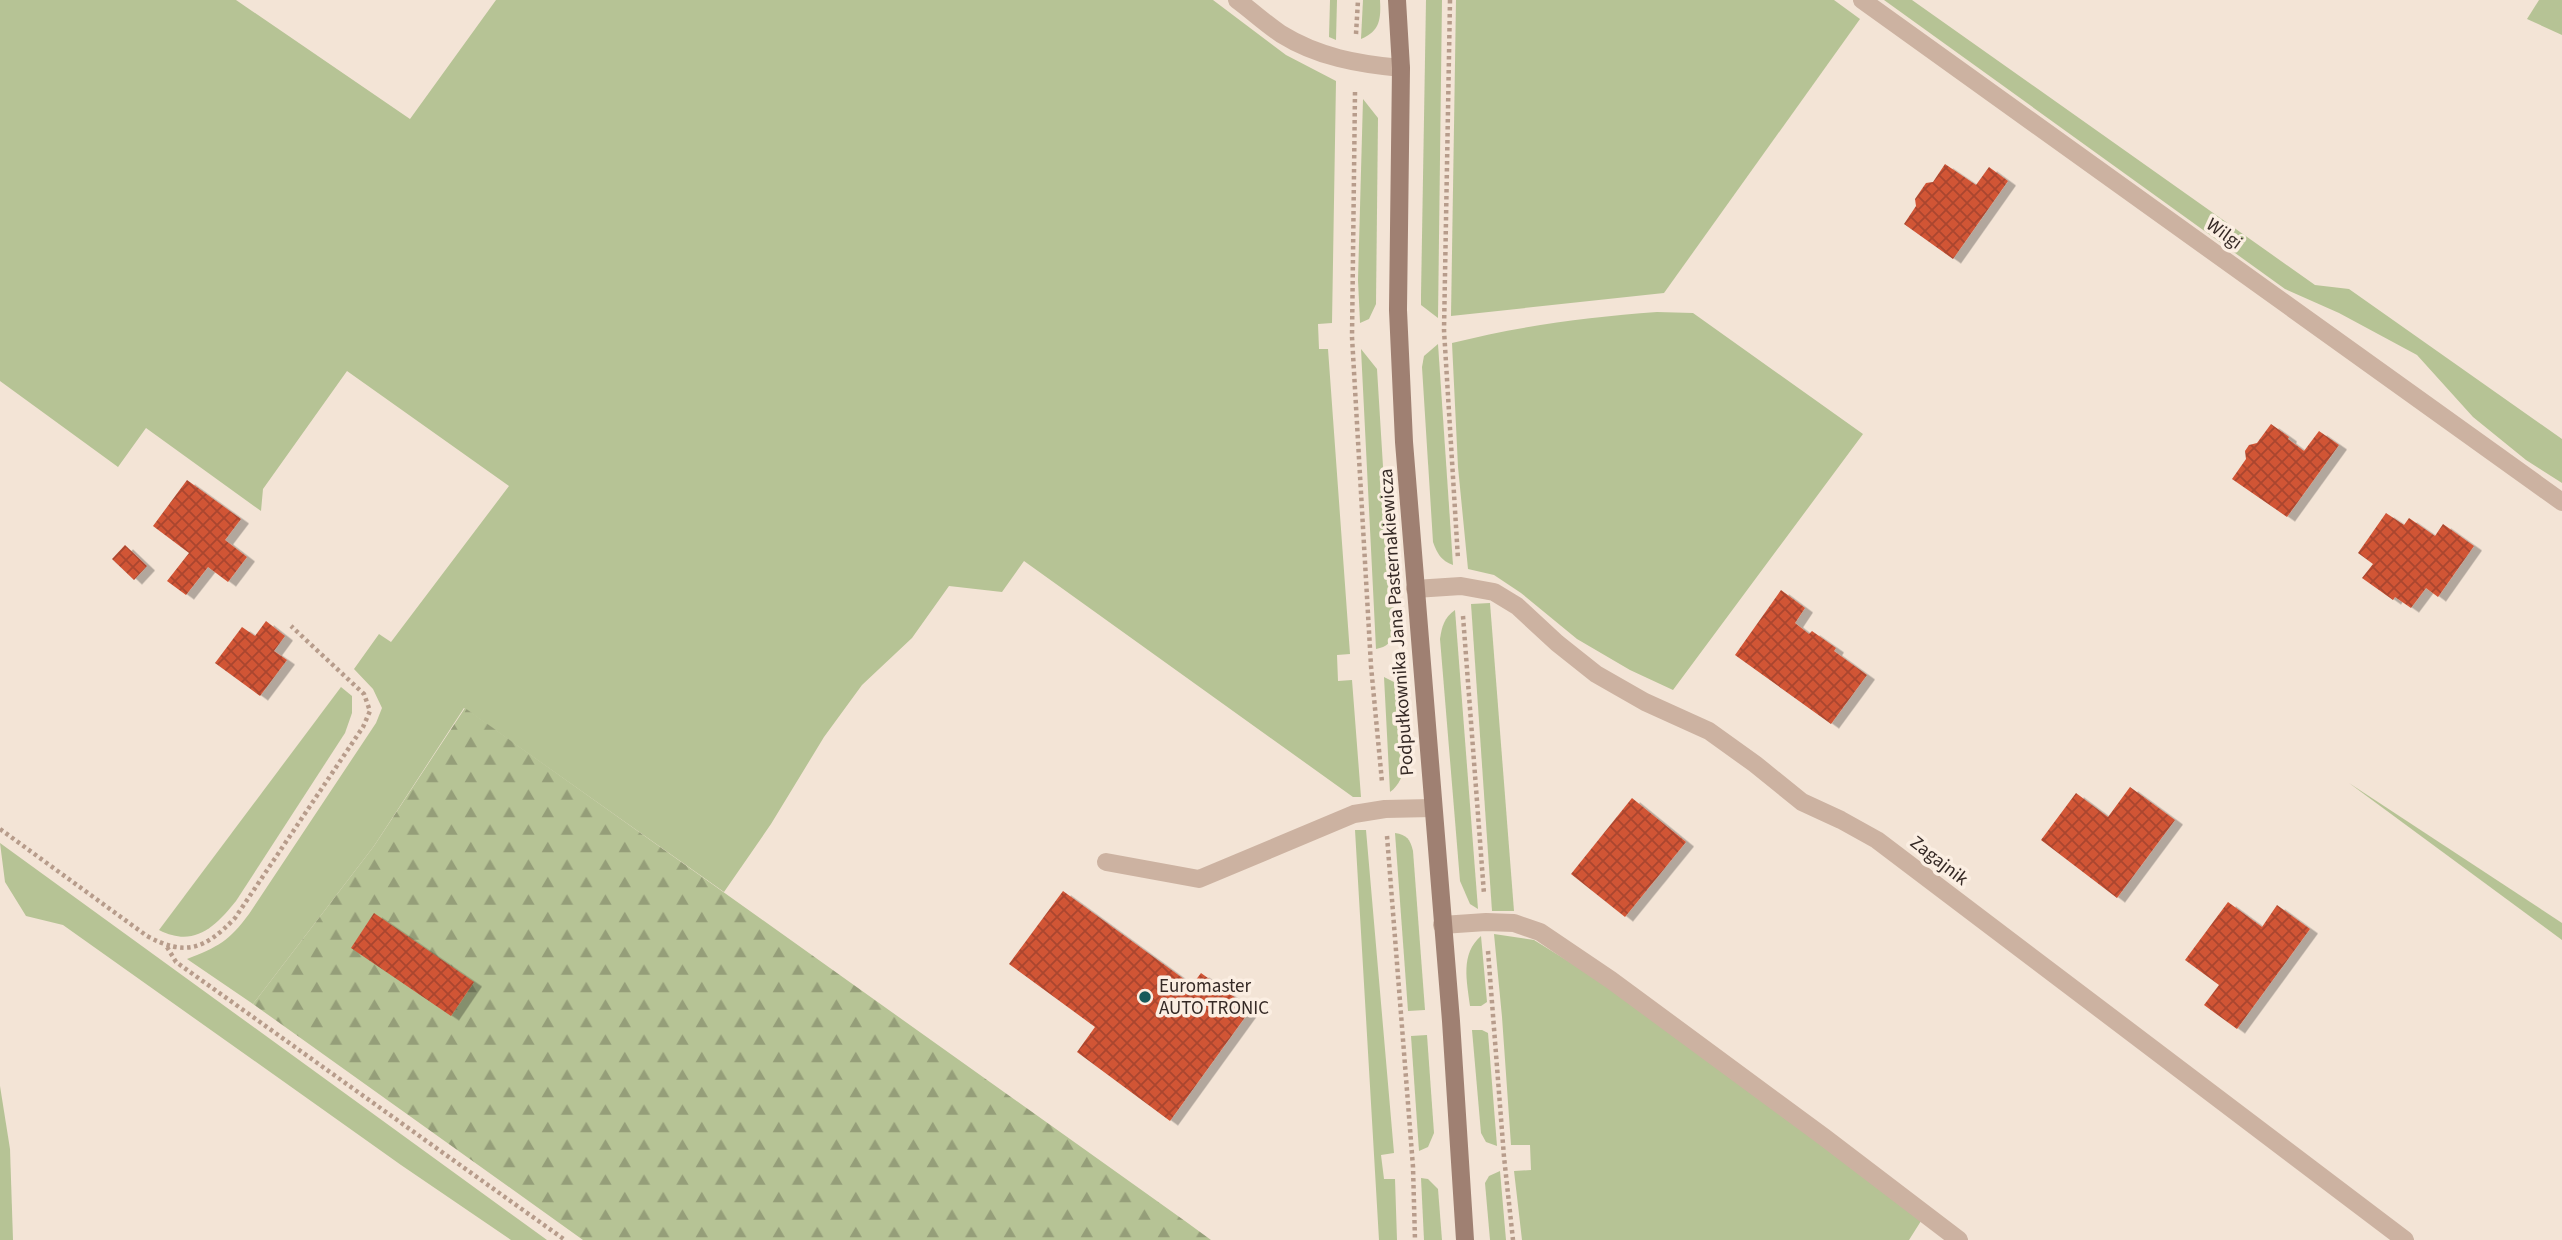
<svg xmlns="http://www.w3.org/2000/svg" width="2562" height="1240" viewBox="0 0 2562 1240" font-family="'Source Sans 3',sans-serif">
<style>
.grass{fill:#b6c395}
.forest{fill:url(#forest-firs)}
.building{fill:url(#building-cross-hatch);filter:url(#shadow)}
.lines{fill:none;stroke-linecap:round;stroke-linejoin:round}
.path{stroke:#b79c8b;stroke-width:4.5;stroke-dasharray:3.5 3.5;stroke-linecap:butt}
.lane{stroke:#ccb2a1;stroke-width:18}
.street{stroke:#ccb2a1;stroke-width:18}
.secondary{stroke:#9f8072;stroke-width:18}
.poi-dot{fill:#17595a;stroke:#fbeee2;stroke-width:2.5}
.labels{text-anchor:middle;dominant-baseline:central;stroke-width:7;stroke-linejoin:round;paint-order:stroke}
.street-label{font-size:19px;fill:#352925;stroke:#fbeee2}
.poi-label{font-size:19px;fill:#352925;stroke:#fbeee2;text-anchor:start}
</style>
<defs>
<pattern id="forest-firs" width="22" height="20" patternUnits="userSpaceOnUse" patternTransform="scale(1.75)"><rect width="22" height="20" fill="#b6c395"/><path d="M5 1l3.5 6h-7zM16 11l3.5 6h-7z" fill="#959e79"/></pattern>
<pattern id="building-cross-hatch" width="8" height="8" patternUnits="userSpaceOnUse" patternTransform="scale(1.75)"><rect width="8" height="8" fill="#d15436"/><path d="M0 0l8 8M0 8l8-8" fill="none" stroke="#aa462d"/></pattern>
<filter id="shadow"><feDropShadow dx="8" dy="4.5" stdDeviation="0" flood-color="#0004"/></filter>
</defs>
<rect width="100%" height="100%" fill="#f3e4d6"/>
<g class="grass">
<path d="M0,0H236L410,119L496,0H1213L1286,55L1336,81L1332,323L1318,324L1319,349H1328L1350,654L1337,655L1338,681L1352,680L1361,797H1353L1024,561L1002,592L949,586L912,638L862,685L824,737L771,824L724,892L464,708L374,846L253,1004L187,959C218,947 229,941 249,914L376,723L382,708L373,689L354,669L379,634L391,642L509,486L347,371L263,489L261,511L146,428L118,467L0,381Z"/>
<polygon points="1330,0 1337,0 1336,40 1329,37"/>
<path d="M1363,0H1380C1381,19 1380,31 1361,39Z"/>
<polygon points="1426,0 1442,0 1438,318 1421,305 1421,296"/>
<polygon points="1456,0 1834,0 1860,19 1664,293 1451,316"/>
<polygon points="1884,0 1912,0 2315,285 2349,289 2562,439 2562,483 2526,460 2473,417 2417,355 2339,313 2285,289"/>
<polygon points="2539,0 2562,0 2562,35 2527,19"/>
<polygon points="1363,99 1378,118 1376,304 1369,319 1360,323 1358,280"/>
<path d="M1657,312L1693,313L1863,434L1673,690L1630,670L1577,639L1521,593L1494,575L1468,569L1458,467L1452,343C1520,326 1587,317 1657,312Z"/>
<path d="M1438,344L1453,565C1441,561 1437,553 1433,542L1422,367L1424,356Z"/>
<path d="M1361,349L1377,369L1385,499L1396,632C1391,642 1387,647 1376,649Z"/>
<polygon points="1490,603 1514,911 1492,911 1471,604"/>
<path d="M1455,610L1478,909L1470,904L1460,881L1440,639C1442,626 1444,618 1455,610Z"/>
<path d="M1384,677L1396,683L1400,693C1403,721 1416,774 1390,792Z"/>
<path d="M341,687L352,696V713L345,733L236,901C215,927 194,948 159,930Z"/>
<polygon points="2349,783 2562,923 2562,940"/>
<polygon points="1355,830 1366,830 1394,1153 1381,1155 1384,1179 1395,1179 1397,1240 1379,1240"/>
<path d="M1395,833C1407,835 1410,839 1413,851L1425,1010L1408,1011Z"/>
<polygon points="0,843 547,1240 511,1240 401,1165 63,925 26,916 5,882"/>
<polygon points="1494,934 1534,940 1605,984 1838,1155 1921,1221 1909,1240 1522,1240 1514,1171 1531,1170 1530,1145 1511,1145 1502,1017"/>
<path d="M1481,936L1487,1002L1481,1006H1470C1467,981 1460,954 1481,936Z"/>
<polygon points="1472,1030 1482,1030 1488,1033 1497,1146 1486,1142 1481,1133"/>
<polygon points="1427,1035 1434,1133 1428,1147 1419,1151 1411,1036"/>
<polygon points="0,1086 10,1149 13,1240 0,1240"/>
<polygon points="1500,1171 1506,1240 1490,1240 1485,1183 1489,1176"/>
<polygon points="1421,1178 1428,1179 1438,1189 1442,1240 1424,1240"/>
</g>
<polygon class="forest" points="465,708 1185,1221 1211,1240 583,1240 253,1004 374,846"/>
<g class="building">
<polygon points="1945,164 1976,185 1989,167 2008,181 1953,259 1904,224 1916,206 1915,199 1926,183 1933,182"/>
<polygon points="2271,424 2289,437 2288,439 2304,451 2319,431 2339,445 2287,517 2232,479 2246,459 2245,451 2249,445 2257,443"/>
<polygon points="187,480 241,519 225,540 247,557 228,582 208,567 186,595 167,581 189,553 153,526"/>
<polygon points="2386,513 2404,525 2409,518 2435,536 2443,524 2474,546 2438,597 2426,588 2411,608 2395,597 2393,600 2362,578 2373,564 2358,553"/>
<polygon points="125,545 147,566 134,580 112,559"/>
<polygon points="1781,590 1805,608 1795,623 1809,634 1812,631 1836,648 1834,651 1867,675 1831,724 1735,655"/>
<polygon points="266,621 285,636 274,651 287,660 260,696 215,663 242,627 255,636"/>
<polygon points="2130,787 2175,820 2117,898 2041,840 2076,793 2108,817"/>
<polygon points="1632,798 1686,842 1625,917 1571,874"/>
<polygon points="1063,891 1192,985 1201,973 1251,1009 1170,1121 1077,1052 1095,1027 1009,964"/>
<polygon points="2228,902 2262,927 2277,905 2310,929 2237,1029 2204,1005 2219,985 2185,960"/>
<polygon points="374,913 474,982 451,1016 351,948"/>
</g>
<g class="lines">
<g class="path">
<polyline points="1450,0 1444,330 1458,559"/>
<polyline points="1356,34 1358,0"/>
<polyline points="1355,92 1352,337 1371,666 1382,782"/>
<polyline points="1463,616 1484,894"/>
<path d="M0,829L147,936C186,957 205,949 235,918L363,727L370,711L364,694L291,626"/>
<polyline points="1387,836 1413,1167 1415,1240"/>
<polyline points="167,947 176,962 565,1240"/>
<polyline points="1488,951 1504,1157 1513,1240"/>
</g>
<g class="lane">
<polyline points="1415,589 1461,586 1494,592 1517,606 1557,643 1596,674 1645,702 1709,731 1755,764 1802,802 1841,820 1877,840 2405,1240"/>
<polyline points="1106,862 1199,879 1354,814 1385,809 1432,808"/>
<polyline points="1442,925 1486,922 1514,923 1540,932 1611,980 1824,1137 1959,1240"/>
</g>
<g class="street">
<path d="M1237,0C1252,11 1266,24 1281,34C1318,57 1358,64 1401,68"/>
<polyline points="1862,0 2562,502"/>
</g>
<polyline class="secondary" points="1397,0 1401,68 1398,310 1404,442 1451,1021 1465,1240"/>
</g>
<circle class="poi-dot" cx="1145" cy="997" r="7"/>
<g class="labels">
<g class="street-label">
<text transform="translate(2224 234) rotate(36)">Wilgi</text>
<text transform="translate(1397 622) rotate(-94)">Podpułkownika Jana Pasternakiewicza</text>
<text transform="translate(1939 861) rotate(38)">Zagajnik</text>
</g>
<g class="poi-label">
<text x="1159" y="986">Euromaster<tspan x="1159" dy="22">AUTO TRONIC</tspan></text>
</g>
</g>
</svg>
